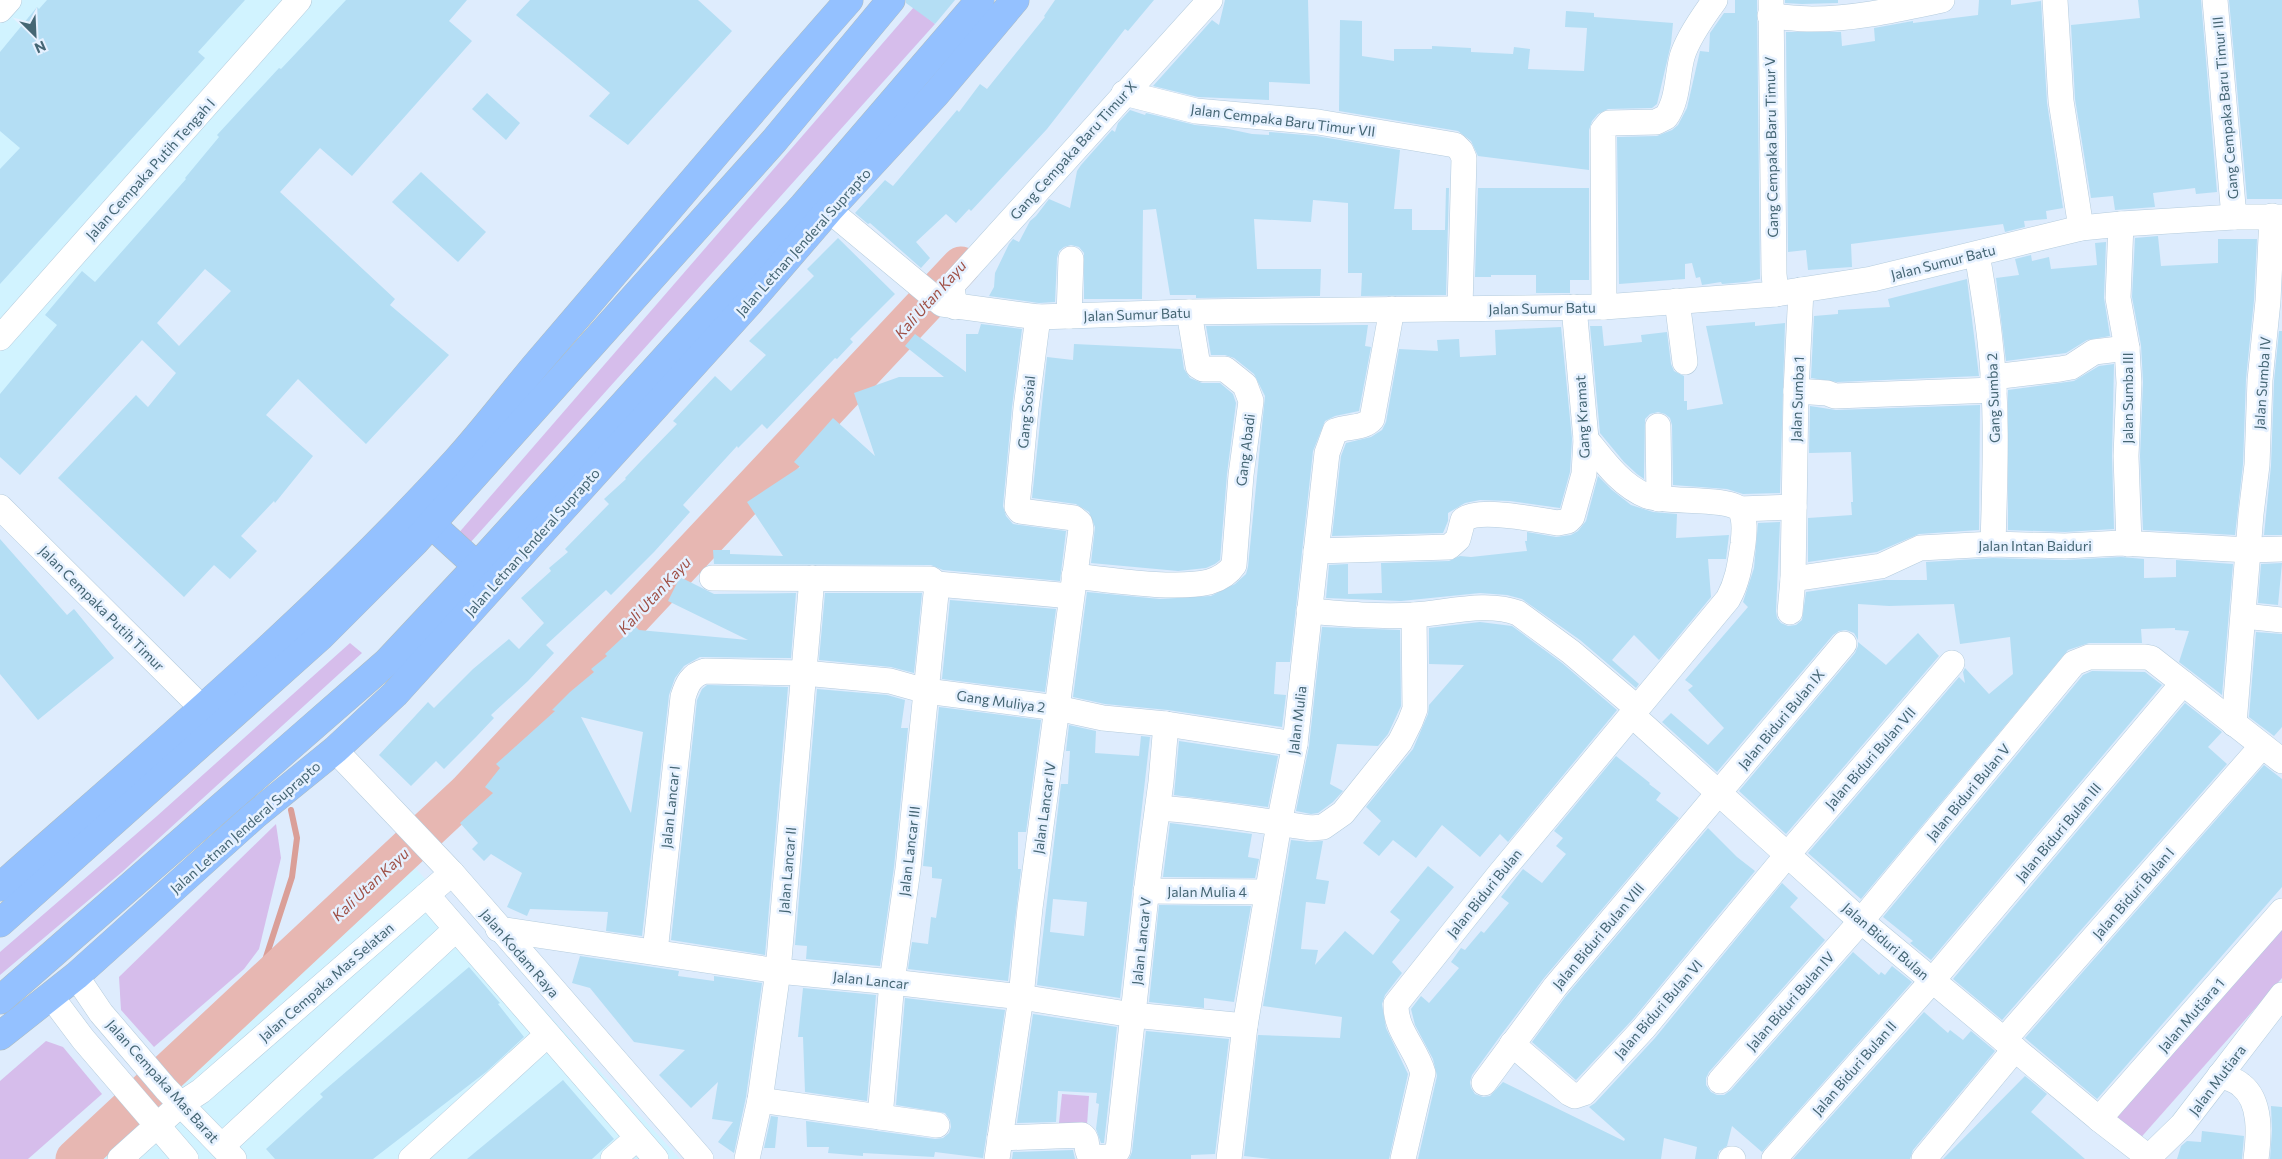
<svg xmlns="http://www.w3.org/2000/svg" width="2282" height="1159" viewBox="0 0 2282 1159" font-family="Commissioner,sans-serif">
<style>
.commercial{fill:#d1f3ff}
.green{fill:#d6bdeb}
.lines{fill:none;stroke-linecap:round;stroke-linejoin:round}
.stream{stroke:#da9f98;stroke-width:6}
.river{stroke:#e7b7b2;stroke-width:39}
.building{fill:#b4def4;fill-rule:evenodd}
.minor-casing{stroke:#b5ccdd;stroke-width:26}
.major-casing{stroke:#adbcc2;stroke-width:29}
.minor{stroke:#fff;stroke-width:25}
.major{stroke:#94c1ff;stroke-width:28}
.labels{text-anchor:middle;dominant-baseline:central;stroke-width:5;stroke-linejoin:round;paint-order:stroke}
.street-label{font-size:14px;fill:#456674;stroke:#e6f1ff}
.water-label{font-size:15px;font-style:italic;fill:#9f5046;stroke:#e6f1ff}
</style>
<rect width="100%" height="100%" fill="#deecfd"/>
<g class="commercial">
<polygon points="0,0 409,0 0,452"/>
<polygon points="407,859 680,1159 94,1159"/>
</g>
<g class="green">
<polygon points="914,7 935,24 461,553 450,543"/>
<polygon points="350,643 362,653 122,872 0,975 0,952 157,816"/>
<polygon points="276,824 281,858 259,949 244,969 154,1047 121,1010 119,977"/>
<polygon points="2282,914 2282,978 2129,1151 2104,1131"/>
<polygon points="46,1041 63,1047 102,1094 28,1159 0,1159 0,1081"/>
<polygon points="1062,1094 1089,1096 1087,1125 1059,1123"/>
</g>
<g class="lines">
<polyline class="stream" points="255,991 292,877 297,838 291,810"/>
<polyline class="river" points="75,1159 467,793 961,266"/>
</g>
<g class="building">
<polygon points="47,0 245,0 198,52 205,58 0,284 0,169 20,148 0,131 0,52 37,7 39,9"/>
<path d="M346,0H467L449,21L472,41L352,176L320,148L280,192L395,299L390,305L449,355L366,444L298,379L266,415L313,456L275,503L274,501L241,536L257,551L230,579L214,565L184,597L58,478L136,395L148,407L176,373L142,340L20,475L0,457V394L57,325L45,315L82,271L95,282L186,179L185,178L219,137L217,135L279,68L281,69ZM205,269L231,291L179,346L157,323Z"/>
<polygon points="530,0 698,0 732,31 628,145 589,116 610,93 516,15"/>
<polygon points="906,0 955,0 935,24 906,3"/>
<polygon points="1055,0 1154,0 1128,31 1125,29 1047,129 971,211 969,209 956,223 946,214 916,242 930,258 921,268 870,223 868,224 855,213 885,180 893,186 957,110 959,112 980,84 987,89 1045,17 1044,16"/>
<polygon points="1225,0 1308,0 1310,84 1269,82 1269,100 1198,97 1153,86 1212,20 1219,25"/>
<polygon points="1735,0 1757,0 1760,279 1745,282 1722,284 1721,282 1702,285 1700,277 1696,278 1692,263 1685,264 1685,279 1619,284 1617,137 1657,136 1672,130 1678,125 1687,108 1700,51 1709,52 1710,33 1724,13 1735,13"/>
<polygon points="1785,0 1838,0 1838,3 1802,4 1785,3"/>
<polygon points="1979,0 2011,0 2011,5 2041,1 2047,103 2063,208 2046,211 2047,219 2024,221 2025,227 2005,232 2003,224 1851,244 1852,267 1808,270 1806,250 1788,252 1786,32 1841,32 1842,46 1875,41 1874,28 1913,21 1913,23 1978,15"/>
<polygon points="2138,0 2201,0 2217,192 2196,194 2195,188 2153,193 2155,207 2115,210 2113,196 2091,198 2075,99 2071,25 2140,18"/>
<polygon points="2229,0 2282,0 2282,199 2247,199"/>
<polygon points="1566,11 1594,13 1594,17 1673,23 1671,44 1657,104 1652,108 1608,109 1598,114 1592,121 1589,130 1589,170 1478,156 1471,141 1458,131 1339,111 1340,20 1362,21 1362,56 1394,61 1394,49 1432,49 1432,46 1471,48 1471,52 1513,54 1514,47 1530,49 1528,69 1584,71 1587,28 1565,27"/>
<polygon points="487,93 520,123 506,140 472,109"/>
<polygon points="1130,110 1145,115 1146,113 1195,125 1224,128 1252,134 1269,135 1269,132 1316,136 1400,150 1394,209 1412,209 1412,230 1445,230 1446,188 1449,188 1446,295 1361,296 1362,273 1348,273 1348,203 1313,200 1311,222 1254,219 1257,269 1321,269 1320,296 1196,298 1196,295 1170,295 1156,209 1143,210 1142,299 1084,299 1084,253 1079,247 1071,245 1064,247 1059,251 1057,258 1055,302 1039,303 989,296 994,287 995,273 1009,244 1013,239 1019,242 1030,221 1036,216 1049,199 1070,208 1077,171 1081,165 1112,130 1115,132 1118,123"/>
<polygon points="421,172 486,232 458,262 392,202"/>
<polygon points="1478,188 1589,188 1589,280 1570,280 1570,293 1536,293 1536,275 1491,275 1491,277 1475,277"/>
<polygon points="2158,236 2161,266 2218,263 2218,239 2257,239 2254,300 2246,379 2243,464 2235,535 2143,530 2140,456 2143,382 2141,345 2132,297 2135,238"/>
<polygon points="838,238 895,294 850,339 853,342 837,359 835,358 767,429 762,424 738,448 737,446 683,505 690,512 654,552 611,595 606,590 546,645 554,653 528,681 491,715 494,718 476,737 444,769 436,761 411,786 379,755 428,702 434,708 473,669 509,639 519,649 544,623 521,598 551,571 549,568 568,552 565,549 609,504 604,499 626,479 625,478 641,461 677,424 673,421 715,376 731,391 766,355 749,341 814,276 807,269"/>
<polygon points="2106,242 2104,298 2110,336 2087,340 2066,353 2006,361 1996,278 2019,275 2015,259 2031,255 2032,261 2049,257 2051,269 2097,265 2095,243"/>
<polygon points="1967,279 1979,376 1837,382 1811,378 1814,316 1838,314 1838,310 1890,307 1888,299"/>
<polygon points="1755,322 1755,326 1785,323 1780,493 1743,494 1727,489 1673,485 1672,425 1670,418 1665,414 1658,412 1650,414 1645,419 1644,479 1637,474 1624,462 1600,433 1590,326 1602,326 1604,346 1642,342 1641,335 1667,332 1671,364 1674,371 1684,376 1684,401 1687,401 1687,410 1723,404 1706,326"/>
<polygon points="981,324 1022,329 1012,407 1003,506 1006,516 1013,524 1066,531 1060,581 943,570 931,565 714,564 713,550 730,550 730,554 783,556 747,502 800,467 794,462 833,418 875,456 854,393 899,377 944,377 905,346 915,334 966,372 966,334 978,334"/>
<polygon points="1368,325 1365,346 1371,347 1359,411 1335,416 1325,421 1313,451 1290,662 1276,662 1274,694 1286,695 1282,727 1168,710 1105,704 1073,697 1087,592 1160,599 1211,596 1235,584 1246,574 1248,567 1265,396 1254,374 1234,358 1225,355 1211,355 1206,326"/>
<polygon points="1561,327 1572,439 1570,472 1560,508 1510,501 1480,500 1465,503 1448,513 1448,521 1443,533 1332,536 1341,456 1346,443 1371,437 1382,430 1386,422 1399,349 1438,351 1437,340 1459,339 1460,357 1496,355 1495,330"/>
<polygon points="2279,331 2282,331 2282,535 2264,535 2271,466 2274,381"/>
<polygon points="1074,344 1181,349 1184,369 1190,378 1202,383 1220,383 1233,394 1236,403 1227,474 1220,560 1215,564 1206,568 1178,571 1091,563 1095,527 1089,512 1076,504 1032,498 1047,357 1073,360"/>
<polygon points="2114,364 2112,456 2114,529 2065,532 2008,530 2008,390 2074,381 2099,366"/>
<polygon points="1980,405 1979,530 1919,534 1877,552 1808,562 1808,518 1852,515 1851,502 1853,502 1851,452 1809,453 1810,406 1836,410"/>
<polygon points="1598,476 1612,490 1631,505 1653,512 1677,514 1676,538 1729,535 1726,559 1708,559 1711,597 1659,660 1634,635 1612,660 1639,684 1636,688 1580,640 1522,599 1507,595 1480,593 1401,601 1326,598 1329,565 1348,564 1348,594 1382,593 1381,563 1449,561 1460,556 1471,557 1527,551 1525,541 1527,541 1527,532 1556,537 1571,535 1578,531 1586,521"/>
<polygon points="1780,522 1776,611 1777,618 1781,623 1788,626 1796,625 1802,620 1806,592 1884,580 1927,580 1926,562 1993,558 2065,560 2121,557 2144,559 2144,578 2176,577 2176,560 2233,564 2222,695 2179,662 2189,631 2175,630 2175,628 2141,629 2142,643 2089,643 2068,650 1861,899 1808,853 1959,677 1965,683 1963,672 1965,668 1989,694 2013,674 2010,637 1960,644 1954,604 1889,606 1858,604 1858,642 1886,665 1918,633 1939,656 1786,834 1739,791 1855,653 1858,646 1858,640 1854,633 1846,630 1839,631 1833,635 1717,772 1662,722 1671,713 1708,745 1724,728 1688,690 1693,686 1685,680 1748,607 1743,602 1754,568 1758,523"/>
<polygon points="0,539 67,615 74,609 114,658 38,720 0,674"/>
<polygon points="2282,563 2278,605 2258,603 2261,564"/>
<path d="M680,577L714,594L796,593L791,658L700,657L684,666L675,678L669,695L642,936L606,931L608,912L530,909L527,916L507,907L522,873L491,854L484,861L472,849L478,843L460,823L493,793L485,787L500,768L496,764L555,711L552,710L570,692L594,672L591,669L607,656L605,654L635,626L639,630L748,640L668,601ZM581,717L643,732L631,813Z"/>
<polygon points="825,593 922,593 914,673 891,667 819,660"/>
<polygon points="950,600 1056,609 1045,692 942,679"/>
<polygon points="1480,622 1512,626 1562,663 1617,710 1508,842 1500,834 1480,857 1442,825 1416,858 1393,840 1379,856 1363,843 1381,821 1366,807 1413,749 1428,714 1429,705 1464,665 1429,664 1429,628"/>
<polygon points="1322,627 1400,630 1401,706 1388,734 1378,746 1337,744 1330,784 1343,791 1333,802 1318,813 1311,814 1296,811 1309,746"/>
<polygon points="2256,632 2282,634 2282,727 2274,736 2249,717"/>
<polygon points="2092,671 2145,672 2162,685 1931,960 1910,943 1913,941 1883,917 2083,675"/>
<polygon points="707,685 788,687 765,955 671,940 697,700 702,689"/>
<polygon points="817,689 887,695 905,700 901,728 908,728 894,867 880,966 806,959 807,946 795,945"/>
<polygon points="2185,703 2222,732 2208,747 2227,764 2002,1020 1953,979"/>
<polygon points="939,707 1041,720 1026,832 1018,832 1018,869 1021,869 1008,981 908,969 912,942 928,944 931,917 936,918 942,879 932,878 932,867 923,866"/>
<path d="M1069,725L1096,731L1095,753L1139,756L1141,736L1150,737L1120,998L1037,985L1061,784H1068L1070,751H1066ZM1053,899L1087,902L1084,936L1050,932Z"/>
<polygon points="1179,741 1278,756 1268,807 1174,795"/>
<polygon points="1616,756 1650,783 1649,784 1661,793 1656,800 1679,818 1544,978 1501,1035 1472,1075 1470,1082 1471,1088 1475,1094 1483,1097 1490,1096 1503,1082 1624,1141 1625,1139 1589,1107 1595,1103 1655,1038 1782,883 1798,898 1790,907 1825,940 1709,1072 1706,1078 1706,1085 1711,1092 1717,1095 1724,1095 1731,1090 1853,952 1879,975 1881,972 1885,975 1892,966 1912,982 1762,1152 1732,1126 1727,1146 1719,1151 1717,1159 1695,1159 1697,1147 1664,1138 1661,1159 1418,1159 1437,1076 1433,1059 1415,1025 1411,1009 1421,996 1429,1003 1459,968 1451,962 1461,948 1465,950 1481,931 1484,933 1509,903 1501,897 1523,869 1542,883 1566,854 1556,846 1563,838 1554,831"/>
<polygon points="2264,765 2282,779 2282,887 2097,1099 2025,1038"/>
<polygon points="1170,823 1252,834 1248,857 1259,859 1255,878 1163,877"/>
<polygon points="1708,828 1737,857 1755,871 1633,1019 1576,1080 1532,1042 1566,996"/>
<polygon points="1291,840 1309,842 1323,841 1316,879 1329,881 1325,904 1306,902 1301,949 1318,950 1315,965 1345,931 1373,955 1400,920 1390,912 1428,866 1454,887 1392,962 1402,973 1385,995 1382,1004 1386,1028 1408,1074 1389,1159 1271,1159 1244,1156 1258,1035 1340,1038 1342,1017 1263,1006"/>
<polygon points="1159,905 1251,906 1234,1002 1204,998 1204,1008 1149,1002"/>
<polygon points="580,956 679,971 678,976 714,981 714,976 762,983 746,1097 734,1153 718,1142 733,1122 712,1119 718,1082 691,1108 659,1075 685,1050 634,1042 590,988 572,983"/>
<polygon points="469,967 500,1003 498,1004 524,1037 486,1072 373,1159 275,1159 266,1149 323,1097 320,1094"/>
<polygon points="803,988 876,995 867,1101 805,1092 803,1037 798,1037"/>
<polygon points="905,998 1005,1010 983,1158 935,1152 934,1157 863,1153 863,1156 828,1153 829,1147 807,1147 806,1121 935,1139 943,1138 949,1133 951,1127 950,1120 945,1113 896,1105"/>
<polygon points="1924,1012 1948,1033 1950,1030 1963,1040 1971,1031 1995,1051 1913,1150 1910,1159 1793,1159"/>
<polygon points="1033,1014 1117,1027 1104,1143 1101,1143 1096,1129 1099,1104 1096,1103 1097,1093 1058,1091 1056,1122 1017,1123"/>
<polygon points="1146,1031 1229,1039 1215,1154 1191,1155 1191,1159 1129,1159 1132,1152"/>
<polygon points="2025,1076 2047,1094 2031,1112 2085,1159 1943,1159"/>
<polygon points="563,1080 614,1139 592,1159 467,1159"/>
<polygon points="2271,1106 2282,1107 2282,1159 2270,1159 2272,1130"/>
<polygon points="771,1116 778,1117 775,1148 764,1148"/>
<polygon points="2202,1131 2244,1136 2242,1159 2177,1159 2181,1146 2187,1141 2201,1142"/>
<polygon points="1073,1150 1075,1159 1012,1159 1013,1152"/>
</g>
<g class="lines">
<g class="minor-casing">
<g id="minor">
<polyline points="1771,0 1774,274 1776,294"/>
<polyline points="2055,0 2061,101 2081,228"/>
<polyline points="2215,0 2234,217"/>
<polyline points="0,10 9,0"/>
<path d="M1770,16C1784,17 1798,19 1812,19C1856,19 1899,9 1942,0"/>
<polyline points="1124,93 1196,111 1318,122 1455,145 1461,151 1464,158 1460,308"/>
<polyline points="829,210 942,304 1038,317 1189,312 1604,307 1776,294 1872,279 2081,228 2121,224 2234,217 2282,217"/>
<polyline points="2121,224 2118,298 2127,348 2129,383 2126,456 2129,544"/>
<path d="M1977,254C1982,283 1987,312 1990,341C1998,408 1995,476 1993,544"/>
<polyline points="1677,301 1685,362"/>
<polyline points="955,307 952,288 955,282 1210,0"/>
<path d="M1604,307L1603,130L1609,123L1656,122L1666,117C1678,101 1677,76 1682,57C1687,39 1704,15 1715,0"/>
<polyline points="1069,316 1071,259"/>
<polyline points="0,338 299,0"/>
<polyline points="1993,377 2060,369 2071,367 2094,352 2127,348"/>
<polyline points="1796,391 1827,393 1835,396 1994,390"/>
<polyline points="1658,426 1659,499"/>
<polyline points="0,507 203,709"/>
<polyline points="1740,509 1794,507"/>
<path d="M1316,551L1449,547L1458,539L1463,520C1480,507 1536,520 1558,523L1568,521L1572,517L1584,474L1586,439L1574,307"/>
<path d="M1074,576C1112,580 1173,590 1209,582C1219,579 1228,574 1234,565L1241,475L1251,401L1245,385L1225,369H1203L1198,366L1189,312"/>
<polyline points="712,578 931,579 937,584 1071,596"/>
<polyline points="1793,579 1881,566 1920,548 1993,544 2065,546 2121,543 2249,550 2282,549"/>
<path d="M1309,611C1344,614 1379,617 1414,615C1447,613 1486,601 1518,613L1571,652L1637,708"/>
<polyline points="1790,612 1793,579 1796,391 1801,290"/>
<polyline points="2244,616 2282,620"/>
<polyline points="1632,715 1861,921 2099,1119 2148,1157"/>
<polyline points="2234,724 2251,514 2257,465 2260,380 2268,301 2272,216"/>
<polyline points="335,750 452,873 701,1159"/>
<path d="M1158,808C1209,811 1260,821 1311,828L1323,827L1343,813L1400,742L1410,722L1415,709L1414,615"/>
<polyline points="1146,891 1267,892"/>
<polyline points="427,895 656,1159"/>
<polyline points="498,929 778,971 892,982 1021,997 1133,1015 1245,1026"/>
<path d="M655,952L683,697C687,684 691,675 705,671L804,673L890,681L926,691L1057,708L1103,718L1166,724L1295,744"/>
<polyline points="76,976 101,1013 166,1089 234,1159"/>
<polyline points="50,995 83,1039 186,1159"/>
<polyline points="2004,1040 2262,746"/>
<polyline points="1512,1044 1569,1093 1575,1096 1584,1093 1644,1028 1788,854 1952,663"/>
<path d="M2220,1075C2226,1078 2236,1080 2241,1085C2262,1101 2259,1136 2256,1159"/>
<polyline points="1720,1081 1861,921 2074,663 2089,657 2145,657 2151,658 2282,761"/>
<polyline points="1484,1083 1555,987 1844,644"/>
<polyline points="760,1100 937,1125"/>
<polyline points="880,1117 892,982 908,869 937,584"/>
<polyline points="2099,1119 2282,911"/>
<path d="M1000,1138L1082,1135C1089,1140 1085,1147 1089,1154C1096,1159 1114,1159 1118,1150L1148,878L1161,782L1166,724"/>
<polyline points="222,1146 455,930"/>
<polyline points="120,1159 181,1104 201,1091 452,873"/>
<polyline points="411,1159 547,1035"/>
<polyline points="613,1159 637,1138"/>
<polyline points="747,1159 760,1100 778,971 812,578"/>
<polyline points="997,1159 1021,997 1030,908 1081,529 1080,523 1074,518 1020,511 1017,507 1026,408 1038,317"/>
<path d="M1229,1159L1245,1026L1279,824L1295,744L1327,453L1335,431C1346,426 1364,429 1372,419L1392,309"/>
<path d="M1403,1159L1423,1073C1416,1048 1395,1030 1396,1004L1498,876L1728,599C1738,581 1740,564 1743,544C1744,534 1746,519 1740,510C1732,497 1666,503 1647,496C1621,486 1603,460 1586,439"/>
<polyline points="1731,1159 1733,1159"/>
<polyline points="1774,1159 1932,981 2183,683"/>
<polyline points="1924,1159 2015,1049"/>
<polyline points="2147,1159 2182,1125 2282,995"/>
</g>
</g>
<g class="major-casing">
<g id="major">
<polyline points="431,524 477,566"/>
<path d="M0,887C156,749 316,615 456,461C484,430 509,397 535,366C640,244 743,120 849,0"/>
<polyline points="0,923 320,637 415,542 774,141 891,0"/>
<polyline points="0,1000 387,662 477,566 803,206 980,0"/>
<polyline points="0,1036 76,976 255,815 335,750 395,694 749,303 829,210 936,94 1015,0"/>
</g>
</g>
<use href="#minor" class="minor"/>
<use href="#major" class="major"/>
</g>
<g class="labels">
<g class="street-label">
<text transform="translate(2225 108) rotate(-95)">Gang Cempaka Baru Timur III</text>
<text transform="translate(1283 120) rotate(7)">Jalan Cempaka Baru Timur VII</text>
<text transform="translate(1771 147) rotate(-91)">Gang Cempaka Baru Timur V</text>
<text transform="translate(1073 150) rotate(-48)">Gang Cempaka Baru Timur X</text>
<text transform="translate(150 169) rotate(-48)">Jalan Cempaka Putih Tengah I</text>
<text transform="translate(803 242) rotate(-48)">Jalan Letnan Jenderal Suprapto</text>
<text transform="translate(1943 262) rotate(-14)">Jalan Sumur Batu</text>
<text transform="translate(1542 308) rotate(-1)">Jalan Sumur Batu</text>
<text transform="translate(1137 314) rotate(-2)">Jalan Sumur Batu</text>
<text transform="translate(2262 383) rotate(-86)">Jalan Sumba IV</text>
<text transform="translate(1993 398) rotate(-92)">Gang Sumba 2</text>
<text transform="translate(2127 398) rotate(-90)">Jalan Sumba III</text>
<text transform="translate(1797 399) rotate(-88)">Jalan Sumba 1</text>
<text transform="translate(1026 412) rotate(-84)">Gang Sosial</text>
<text transform="translate(1582 417) rotate(-93)">Gang Kramat</text>
<text transform="translate(1245 450) rotate(-83)">Gang Abadi</text>
<text transform="translate(532 542) rotate(-48)">Jalan Letnan Jenderal Suprapto</text>
<text x="2035" y="545">Jalan Intan Baiduri</text>
<text transform="translate(102 608) rotate(45)">Jalan Cempaka Putih Timur</text>
<text transform="translate(1001 701) rotate(8)">Gang Muliya 2</text>
<text transform="translate(1781 719) rotate(-50)">Jalan Biduri Bulan IX</text>
<text transform="translate(1297 720) rotate(-83)">Jalan Mulia</text>
<text transform="translate(1870 758) rotate(-49)">Jalan Biduri Bulan VII</text>
<text transform="translate(1968 792) rotate(-50)">Jalan Biduri Bulan V</text>
<text transform="translate(670 807) rotate(-84)">Jalan Lancar I</text>
<text transform="translate(1044 808) rotate(-82)">Jalan Lancar IV</text>
<text transform="translate(245 827) rotate(-41)">Jalan Letnan Jenderal Suprapto</text>
<text transform="translate(2058 832) rotate(-50)">Jalan Biduri Bulan III</text>
<text transform="translate(909 851) rotate(-83)">Jalan Lancar III</text>
<text transform="translate(787 870) rotate(-85)">Jalan Lancar II</text>
<text x="1207" y="891">Jalan Mulia 4</text>
<text transform="translate(1484 893) rotate(-51)">Jalan Biduri Bulan</text>
<text transform="translate(2133 893) rotate(-49)">Jalan Biduri Bulan I</text>
<text transform="translate(1598 936) rotate(-50)">Jalan Biduri Bulan VIII</text>
<text transform="translate(1141 941) rotate(-84)">Jalan Lancar V</text>
<text transform="translate(1886 941) rotate(41)">Jalan Biduri Bulan</text>
<text transform="translate(520 953) rotate(49)">Jalan Kodam Raya</text>
<text transform="translate(871 980) rotate(6)">Jalan Lancar</text>
<text transform="translate(326 982) rotate(-41)">Jalan Cempaka Mas Selatan</text>
<text transform="translate(1790 1001) rotate(-49)">Jalan Biduri Bulan IV</text>
<text transform="translate(1658 1009) rotate(-49)">Jalan Biduri Bulan VI</text>
<text transform="translate(2191 1015) rotate(-49)">Jalan Mutiara 1</text>
<text transform="translate(1854 1068) rotate(-49)">Jalan Biduri Bulan II</text>
<text transform="translate(2217 1080) rotate(-53)">Jalan Mutiara</text>
<text transform="translate(163 1081) rotate(48)">Jalan Cempaka Mas Barat</text>
</g>
<g class="water-label">
<text transform="translate(930 299) rotate(-48)">Kali Utan Kayu</text>
<text transform="translate(654 595) rotate(-47)">Kali Utan Kayu</text>
<text transform="translate(370 884) rotate(-43)">Kali Utan Kayu</text>
</g>
</g>
<g transform="translate(35 35) rotate(156)" stroke="#e6f1ff" stroke-width="4" paint-order="stroke">
<path d="M0-4L9 19L0 12L-9 19Z" fill="#456674"/>
<text y="-8" font-size="14" font-weight="bold" text-anchor="middle" fill="#456674">N</text>
</g>
</svg>
